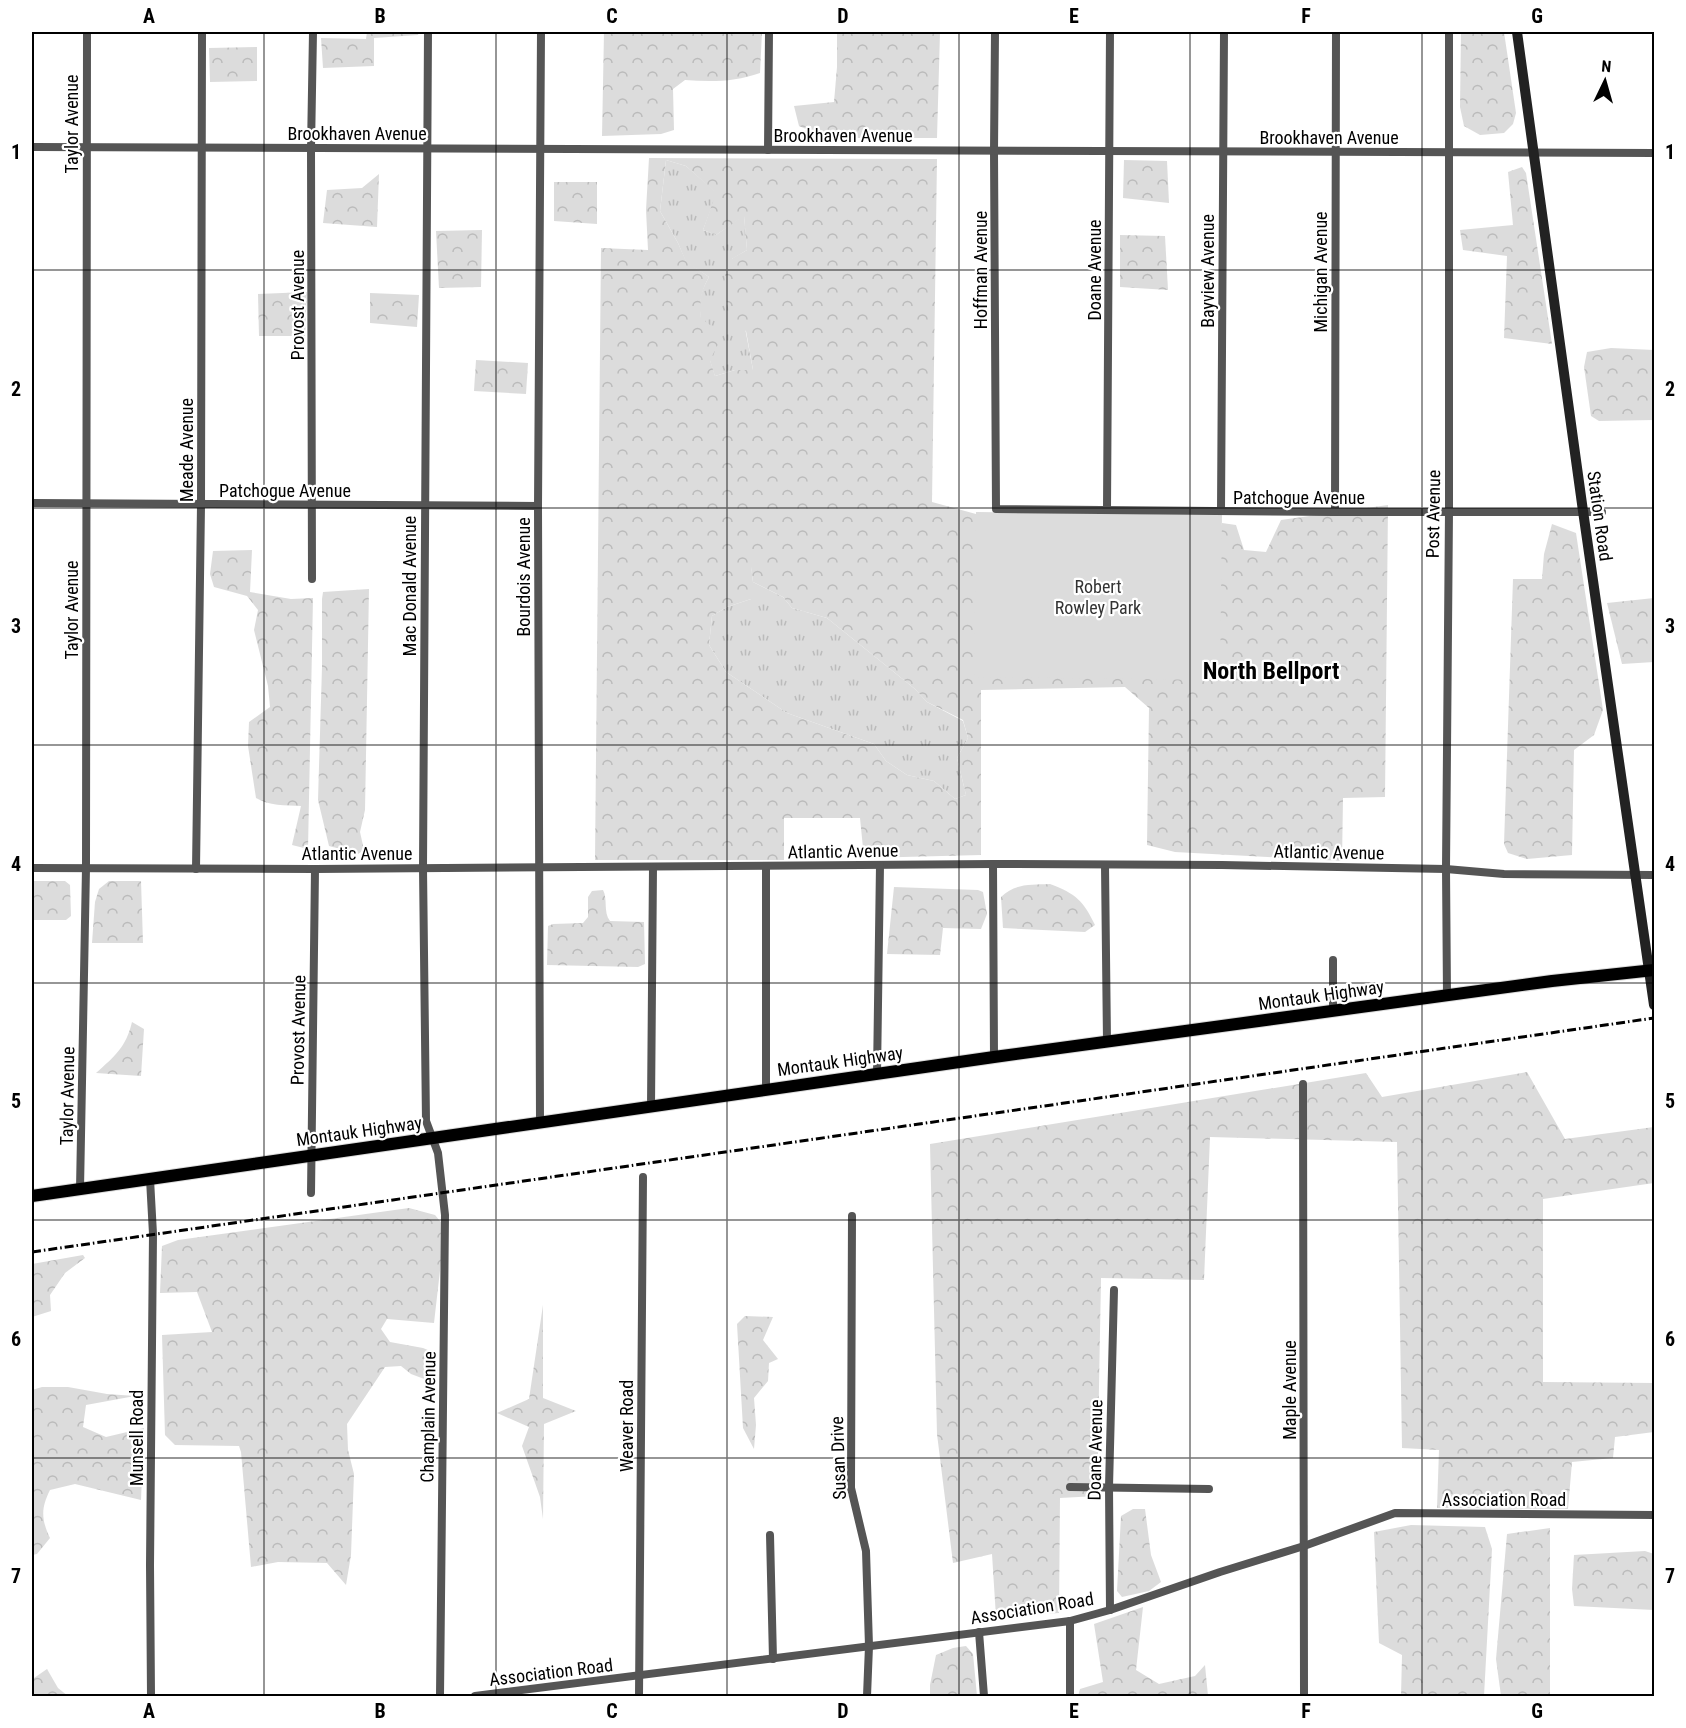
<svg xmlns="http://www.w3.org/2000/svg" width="1686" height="1728" viewBox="0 0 1686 1728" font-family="'Roboto Condensed',sans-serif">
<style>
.grass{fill:url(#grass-tufts)}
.forest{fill:url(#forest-crowns);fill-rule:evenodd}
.park{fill:#dcdcdc}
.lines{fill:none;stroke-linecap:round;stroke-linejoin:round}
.primary-casing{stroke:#dbdbdb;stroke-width:14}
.minor{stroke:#555;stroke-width:8}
.secondary{stroke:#222;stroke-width:10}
.primary{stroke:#000;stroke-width:12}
.rail{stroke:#000;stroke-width:3;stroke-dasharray:9 3 1.5 3;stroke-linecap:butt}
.grid{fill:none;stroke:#000;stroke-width:1.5;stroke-opacity:0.55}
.labels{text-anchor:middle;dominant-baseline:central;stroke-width:4.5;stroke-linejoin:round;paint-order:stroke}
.street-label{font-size:18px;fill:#000;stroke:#fff}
.park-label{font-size:18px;fill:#333;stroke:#fff}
.district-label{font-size:24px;font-weight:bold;fill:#000;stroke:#fff}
.neatline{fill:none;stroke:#000;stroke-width:2}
.grid-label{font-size:20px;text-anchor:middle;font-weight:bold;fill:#000}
</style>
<defs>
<pattern id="grass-tufts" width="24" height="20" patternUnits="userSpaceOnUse" patternTransform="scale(1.5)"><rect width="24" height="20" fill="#dcdcdc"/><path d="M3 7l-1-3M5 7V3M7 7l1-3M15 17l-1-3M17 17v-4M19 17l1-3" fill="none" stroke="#bbb"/></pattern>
<pattern id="forest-crowns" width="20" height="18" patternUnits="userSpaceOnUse" patternTransform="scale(1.5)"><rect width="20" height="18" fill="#dcdcdc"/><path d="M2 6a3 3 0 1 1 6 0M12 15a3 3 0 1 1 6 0" fill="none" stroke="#bbb"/></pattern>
</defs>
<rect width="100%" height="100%" fill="#fff"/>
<g class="grass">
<path d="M666,160L686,166L717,193L703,230L716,235L744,215L747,250L732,259L753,370H735L715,376C709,359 699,322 700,305C700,294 704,286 709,277L686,262L678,243L660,211Z"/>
<polygon points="750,557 753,582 783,597 792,608 827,618 915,689 927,702 963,721 968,738 957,758 966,795 955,799 934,781 907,775 886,761 874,744 787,713 726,672 709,645 712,616 727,607 751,599"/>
</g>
<g class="forest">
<polygon points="367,32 419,32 418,35 374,38 374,66 323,68 321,38 366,39"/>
<path d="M604,32H762L760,73C735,82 711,82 685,80L673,89L674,130L661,134L602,136Z"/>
<polygon points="837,32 940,32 937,138 827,138 799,126 794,106 834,102 837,67"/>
<polygon points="1461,32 1504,32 1516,113 1513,124 1504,133 1480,135 1464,126 1460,107"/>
<polygon points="257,47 257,81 210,82 209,48"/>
<path d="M649,158L937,159L932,502L976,514L1204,588L1222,523L1236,525L1244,550L1266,552L1281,520L1388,505L1385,797L1343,798L1342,861L1175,852L1147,845L1149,708L1125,687L981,690V855L864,858L860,818H784V860H595L601,248L648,250L646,210ZM666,160L686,166L716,193L703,230L716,235L744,216L747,250C742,253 735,256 731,260C718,278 728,305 732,325L746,331L753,370H735L715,376L710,360L723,335L701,318C699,303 701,291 709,277L686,261L678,243L660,211ZM751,567L753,582L783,597L792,608L827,618L915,689L927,702L963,720L968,738L957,758L966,795L955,799L934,781L907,775L886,761L874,744L787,713L726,672L709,645L712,616L727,607L751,599Z"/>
<polygon points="1124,160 1167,161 1169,203 1123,198"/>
<polygon points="1522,167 1526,173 1552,344 1504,338 1507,256 1463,250 1460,230 1513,225 1508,172"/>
<polygon points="379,174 377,227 323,223 327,190 362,188"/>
<polygon points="554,182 597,182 597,224 554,221"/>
<polygon points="482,230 481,287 439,288 436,231"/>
<polygon points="1120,235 1165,236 1168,290 1120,287"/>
<polygon points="307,292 305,336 259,336 258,294"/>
<polygon points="370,293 419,295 417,327 370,323"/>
<polygon points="1611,348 1654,350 1654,420 1599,421 1591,416 1584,367 1587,352"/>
<polygon points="476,360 528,363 526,394 474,391"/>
<polygon points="1552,524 1576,533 1603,710 1594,735 1574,750 1572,855 1527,859 1508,853 1504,844 1513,579 1542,579 1544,554"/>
<path d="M252,550L250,592L291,599L313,598L308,849L292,845L301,806C285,805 269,806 256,798L248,746L249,722L270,707L268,686L254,630L258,610L247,596L214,587L210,574L213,551Z"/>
<polygon points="369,589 365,810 360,832 364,850 358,854 329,846 318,800 322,667 322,599 323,592"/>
<polygon points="1654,598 1654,662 1622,664 1607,603"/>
<polygon points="32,881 65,881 70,885 71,916 66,920 32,920"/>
<polygon points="109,881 141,881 143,943 92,943 95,902 99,889"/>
<path d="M1050,884C1076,894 1083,900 1095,925L1085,932L1003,928L1001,897C1015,883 1031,885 1050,884Z"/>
<polygon points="894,887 978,890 983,892 987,914 981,929 943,928 940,955 887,954"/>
<path d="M603,890C608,899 603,912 610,921L644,922L645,964L638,967L547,965L548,926L553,924L583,923L588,917V897L592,891Z"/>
<path d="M132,1022L144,1029L141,1076L96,1073C115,1056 126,1047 132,1022Z"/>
<polygon points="1527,1072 1565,1139 1654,1127 1654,1183 1543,1199 1543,1382 1654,1383 1654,1432 1615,1437 1613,1458 1572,1462 1568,1509 1437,1508 1439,1450 1402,1448 1397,1142 1210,1137 1204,1280 1101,1278 1097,1496 1060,1498 1059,1613 996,1617 992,1554 953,1563 937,1434 930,1144 1366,1073 1382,1097"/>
<polygon points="409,1208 435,1215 445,1227 434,1323 387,1319 381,1329 390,1342 423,1348 435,1353 435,1383 411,1374 401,1366 385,1367 347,1424 348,1450 354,1474 351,1555 346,1585 327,1563 278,1562 251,1567 241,1452 239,1446 175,1445 165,1435 162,1335 212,1332 197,1292 160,1293 162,1246 178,1240"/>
<polygon points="83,1255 85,1258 65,1273 50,1295 51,1311 32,1317 32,1264"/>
<polygon points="543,1305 543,1398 576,1411 544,1424 543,1519 540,1497 522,1446 529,1427 497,1413 529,1399"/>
<polygon points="745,1316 773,1317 763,1340 778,1359 769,1363 768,1381 754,1398 756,1425 754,1449 743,1428 737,1324"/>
<path d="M42,1387H68L107,1394L135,1396L86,1405L83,1427L106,1437L144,1428L141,1500L75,1484L50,1490C41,1508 41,1519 50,1538L37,1554L32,1555V1390Z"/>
<polygon points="1133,1509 1145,1509 1151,1555 1161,1582 1149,1591 1122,1597 1117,1591 1121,1516"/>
<polygon points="1411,1525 1485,1527 1492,1549 1484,1696 1401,1696 1402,1655 1379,1643 1374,1532"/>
<polygon points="1550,1528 1550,1696 1501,1696 1496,1659 1507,1534"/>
<polygon points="1645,1551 1654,1554 1654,1610 1574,1606 1572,1589 1574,1555"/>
<polygon points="1143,1607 1136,1670 1159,1684 1195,1676 1205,1665 1208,1696 1078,1696 1080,1689 1103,1682 1094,1624"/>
<polygon points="966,1646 973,1654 977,1696 930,1696 930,1685 936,1655 953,1648"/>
<polygon points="47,1669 58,1688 68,1696 32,1696 32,1679 34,1678"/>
</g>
<polygon class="park" points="976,512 1222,515 1220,680 974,677"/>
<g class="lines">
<g class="primary-casing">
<polyline id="primary" points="32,1196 994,1057 1552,981 1654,970"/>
</g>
<g class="minor">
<polyline points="428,32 423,868 426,1121 438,1153 445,1215 440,1696"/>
<polyline points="995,32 994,151 996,509 1335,512 1602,512"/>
<polyline points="32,147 1654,153"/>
<polyline points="768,150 769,32"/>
<polyline points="32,503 538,506"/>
<polyline points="1107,509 1110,32"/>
<polyline points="1221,511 1224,32"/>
<polyline points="1335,512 1336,32"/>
<polyline points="312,579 311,148 313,32"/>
<polyline points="993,864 994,1057"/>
<polyline points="1105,866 1107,1042"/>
<polyline points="766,867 766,1090"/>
<polyline points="32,868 315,869 993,864 1222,865 1446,869 1504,874 1654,875"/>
<polyline points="196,869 201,505 202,32"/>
<polyline points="1447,996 1446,869 1449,511 1449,32"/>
<polyline points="1333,1011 1333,960"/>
<polyline points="877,1074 880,865"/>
<polyline points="1303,1084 1304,1696"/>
<polyline points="651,1107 653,867"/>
<polyline points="540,1123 538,506 541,32"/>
<polyline points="150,1179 153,1234 150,1565 151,1696"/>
<polyline points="80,1189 86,868 87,32"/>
<polyline points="311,1193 315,869"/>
<polyline points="852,1216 851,1488 866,1551 869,1646 867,1696"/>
<polyline points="1070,1487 1209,1489"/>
<polyline points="770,1535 773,1659"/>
<polyline points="1110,1610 1109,1487 1114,1290"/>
<polyline points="1070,1621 1070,1696"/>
<polyline points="979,1632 984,1696"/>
<polyline points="475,1696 1070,1621 1110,1610 1220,1572 1304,1546 1395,1513 1654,1515"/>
<polyline points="639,1696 643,1177"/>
</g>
<polyline class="secondary" points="1517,32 1583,511 1654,1005"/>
<use href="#primary" class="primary"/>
<polyline class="rail" points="32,1252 1654,1018"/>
</g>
<path class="grid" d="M264,32V1696M496,32V1696M727,32V1696M959,32V1696M1190,32V1696M1422,32V1696M32,270H1654M32,508H1654M32,745H1654M32,983H1654M32,1220H1654M32,1458H1654"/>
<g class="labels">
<g class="street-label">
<text transform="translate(71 124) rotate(-90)">Taylor Avenue</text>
<text x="357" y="133">Brookhaven Avenue</text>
<text x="843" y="135">Brookhaven Avenue</text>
<text x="1329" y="137">Brookhaven Avenue</text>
<text transform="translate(980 270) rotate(-90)">Hoffman Avenue</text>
<text transform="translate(1094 270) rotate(-90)">Doane Avenue</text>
<text transform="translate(1207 271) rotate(-90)">Bayview Avenue</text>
<text transform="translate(1320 272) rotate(-90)">Michigan Avenue</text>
<text transform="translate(297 305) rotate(-90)">Provost Avenue</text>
<text transform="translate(186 450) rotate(-90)">Meade Avenue</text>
<text x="285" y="490">Patchogue Avenue</text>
<text x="1299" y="497">Patchogue Avenue</text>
<text transform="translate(1433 514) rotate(-89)">Post Avenue</text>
<text transform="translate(1600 516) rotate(82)">Station Road</text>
<text transform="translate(523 577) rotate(-90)">Bourdois Avenue</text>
<text transform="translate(409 586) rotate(-90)">Mac Donald Avenue</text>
<text transform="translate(71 610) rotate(-90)">Taylor Avenue</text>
<text transform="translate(843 851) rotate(-1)">Atlantic Avenue</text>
<text transform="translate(1329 852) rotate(1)">Atlantic Avenue</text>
<text x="357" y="853">Atlantic Avenue</text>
<text transform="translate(1321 995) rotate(-8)">Montauk Highway</text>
<text transform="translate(298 1030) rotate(-89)">Provost Avenue</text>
<text transform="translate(840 1061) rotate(-8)">Montauk Highway</text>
<text transform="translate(67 1096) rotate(-89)">Taylor Avenue</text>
<text transform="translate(359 1131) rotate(-8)">Montauk Highway</text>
<text transform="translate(1289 1390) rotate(-90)">Maple Avenue</text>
<text transform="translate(428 1417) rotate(-89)">Champlain Avenue</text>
<text transform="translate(626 1426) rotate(-90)">Weaver Road</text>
<text transform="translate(136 1438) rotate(-90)">Munsell Road</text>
<text transform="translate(1095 1450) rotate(-89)">Doane Avenue</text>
<text transform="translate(838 1458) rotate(-92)">Susan Drive</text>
<text x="1504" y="1499">Association Road</text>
<text transform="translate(1032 1608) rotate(-9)">Association Road</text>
<text transform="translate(551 1672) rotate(-7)">Association Road</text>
</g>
<g class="park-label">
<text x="1098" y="586">Robert<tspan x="1098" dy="21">Rowley Park</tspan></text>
</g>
<g class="district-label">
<text x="1271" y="671">North Bellport</text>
</g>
</g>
<rect width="1686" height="1728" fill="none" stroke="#ffffff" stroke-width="66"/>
<g transform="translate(1605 81) rotate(5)" stroke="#ffffff" stroke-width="4.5" paint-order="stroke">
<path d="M0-4.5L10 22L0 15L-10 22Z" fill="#000000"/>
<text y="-9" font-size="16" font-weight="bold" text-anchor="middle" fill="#000000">N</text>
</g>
<rect x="33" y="33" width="1620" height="1662" class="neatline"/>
<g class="grid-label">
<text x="149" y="23">A</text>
<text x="380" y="23">B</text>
<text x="612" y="23">C</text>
<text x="843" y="23">D</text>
<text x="1074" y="23">E</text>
<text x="1306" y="23">F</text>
<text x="1537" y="23">G</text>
<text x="16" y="159">1</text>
<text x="1670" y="159">1</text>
<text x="16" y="396">2</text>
<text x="1670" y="396">2</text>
<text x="16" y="633">3</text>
<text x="1670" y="633">3</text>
<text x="16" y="871">4</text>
<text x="1670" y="871">4</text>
<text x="16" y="1108">5</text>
<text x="1670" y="1108">5</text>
<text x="16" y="1346">6</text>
<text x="1670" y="1346">6</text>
<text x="16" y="1583">7</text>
<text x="1670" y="1583">7</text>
<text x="149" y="1718">A</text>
<text x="380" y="1718">B</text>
<text x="612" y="1718">C</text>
<text x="843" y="1718">D</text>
<text x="1074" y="1718">E</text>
<text x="1306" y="1718">F</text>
<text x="1537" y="1718">G</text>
</g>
</svg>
